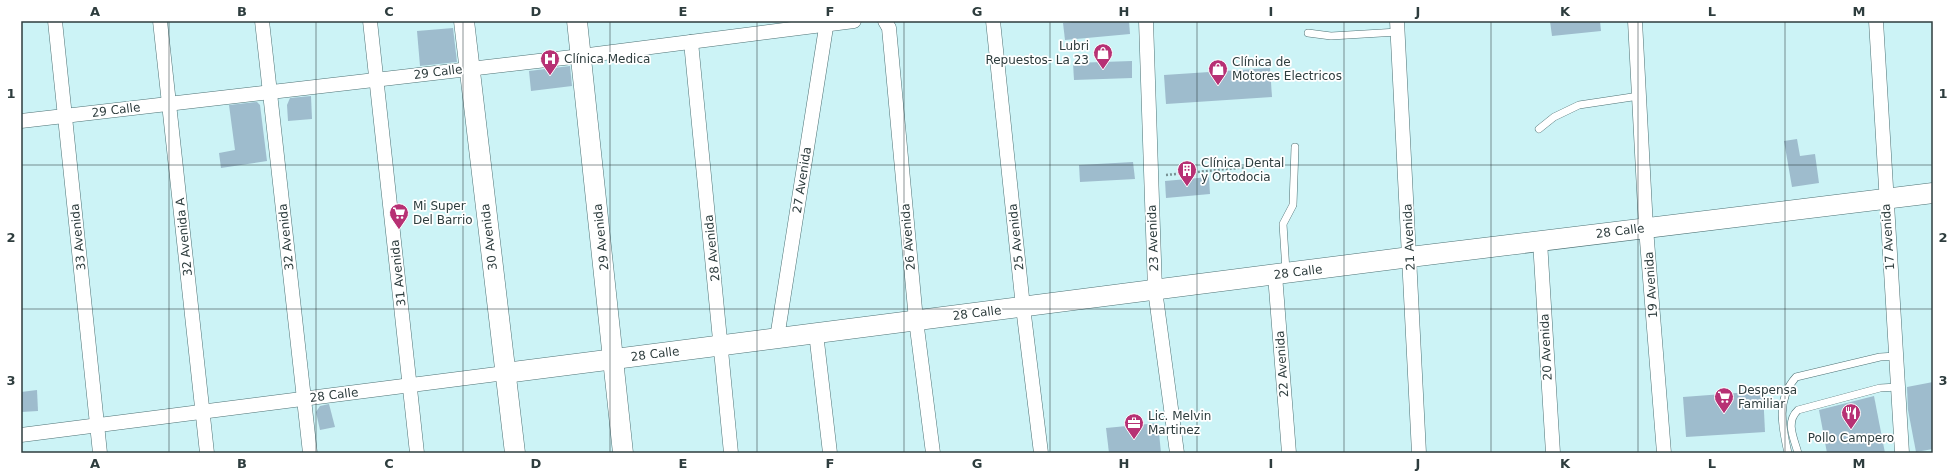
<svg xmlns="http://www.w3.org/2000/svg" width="1954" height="474" viewBox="0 0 1954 474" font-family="'DejaVu Sans',sans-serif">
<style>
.building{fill:#9ebccd}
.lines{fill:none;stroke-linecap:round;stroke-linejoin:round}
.lane-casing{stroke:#4e7275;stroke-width:8}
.street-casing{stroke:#4e7275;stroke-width:15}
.secondary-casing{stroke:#4e7275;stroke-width:21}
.path{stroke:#789294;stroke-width:2.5;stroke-dasharray:2 2;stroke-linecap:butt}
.lane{stroke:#fff;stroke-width:7}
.street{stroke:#fff;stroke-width:14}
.secondary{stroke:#fff;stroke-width:20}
.grid{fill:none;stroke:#2e3d3e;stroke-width:1;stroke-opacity:0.55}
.labels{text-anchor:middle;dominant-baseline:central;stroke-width:3.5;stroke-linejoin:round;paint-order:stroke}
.poi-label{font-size:12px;fill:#2e3d3e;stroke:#fff;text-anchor:start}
.street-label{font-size:12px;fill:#2e3d3e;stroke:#fff}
.neatline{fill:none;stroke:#2e3d3e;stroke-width:1.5}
.grid-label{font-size:13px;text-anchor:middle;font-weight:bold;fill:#2e3d3e}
</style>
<rect width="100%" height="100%" fill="#ccf3f6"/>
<g class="building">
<polygon points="1082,21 1129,21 1130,34 1065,40 1063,23"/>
<polygon points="1550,21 1600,21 1601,31 1552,36"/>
<polygon points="453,28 457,62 420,66 417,31"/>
<polygon points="1132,61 1132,78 1074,80 1073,63"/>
<polygon points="570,66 572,86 531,91 529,71"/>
<polygon points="1270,68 1272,97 1166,104 1164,75"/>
<polygon points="311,96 312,119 288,121 287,105 290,98"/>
<polygon points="257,102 260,105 267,161 221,168 219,153 235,150 229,105"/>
<polygon points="1797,139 1800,156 1815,154 1819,183 1792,187 1784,141"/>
<polygon points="1133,162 1135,179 1080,182 1079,165"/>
<polygon points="1209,177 1210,194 1166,198 1165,181"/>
<polygon points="1933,382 1933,449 1916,452 1908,410 1907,387"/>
<polygon points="37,390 38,411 21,412 21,392"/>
<polygon points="1763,391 1765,432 1686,437 1683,397"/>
<polygon points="1874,396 1885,453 1827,453 1819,410"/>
<polygon points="329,404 335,427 320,430 316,412 320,406"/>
<polygon points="1158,423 1161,453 1109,453 1106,428"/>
</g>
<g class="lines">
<g class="lane-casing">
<g id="lane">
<polyline points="1308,33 1331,36 1398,32"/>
<polyline points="1539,129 1554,117 1579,105 1639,96"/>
<polyline points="1286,271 1283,224 1293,205 1295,147"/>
<path d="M1788,453C1782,427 1776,399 1796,377L1880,357L1896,356"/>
<path d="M1798,453C1794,438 1785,422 1798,410L1880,388L1898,387"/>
</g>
</g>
<g class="street-casing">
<g id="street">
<polyline points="55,21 100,453"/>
<polyline points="160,21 207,453"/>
<polyline points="262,21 310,453"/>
<polyline points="370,21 417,453"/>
<polyline points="885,21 889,28 916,320 933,453"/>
<polyline points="993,21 1023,307 1041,453"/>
<polyline points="1146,21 1155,290 1177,453"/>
<polyline points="1397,21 1419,453"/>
<polyline points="1635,21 1646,228 1664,453"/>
<polyline points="1876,21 1902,453"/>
<polyline points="691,42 731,453"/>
<polyline points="21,121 581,56 854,21"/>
<polyline points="1540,241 1553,453"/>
<polyline points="1275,275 1289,453"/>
<polyline points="816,333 830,453"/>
<polyline points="777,338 827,21"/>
<polyline points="21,435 505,373"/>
</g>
</g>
<g class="secondary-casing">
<g id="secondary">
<polyline points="464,21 515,453"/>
<polyline points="577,21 623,453"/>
<polyline points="505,373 1410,257 1933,193"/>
</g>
</g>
<polyline class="path" points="1166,175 1279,164"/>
<use href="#lane" class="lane"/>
<use href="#street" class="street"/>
<use href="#secondary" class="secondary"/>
</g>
<path class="grid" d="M169,21V453M316,21V453M463,21V453M610,21V453M757,21V453M904,21V453M1050,21V453M1197,21V453M1344,21V453M1491,21V453M1638,21V453M1785,21V453M21,165H1933M21,309H1933"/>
<defs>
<g id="shop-pin" transform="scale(1)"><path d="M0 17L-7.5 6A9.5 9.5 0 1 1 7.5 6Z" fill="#b73174" stroke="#fff"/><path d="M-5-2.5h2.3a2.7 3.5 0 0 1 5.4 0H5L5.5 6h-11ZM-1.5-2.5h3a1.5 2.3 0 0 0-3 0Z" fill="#fff"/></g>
<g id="hospital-pin" transform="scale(1)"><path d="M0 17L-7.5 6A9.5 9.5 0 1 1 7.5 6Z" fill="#b73174" stroke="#fff"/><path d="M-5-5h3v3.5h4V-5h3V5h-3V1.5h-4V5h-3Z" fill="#fff"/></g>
<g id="building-pin" transform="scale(1)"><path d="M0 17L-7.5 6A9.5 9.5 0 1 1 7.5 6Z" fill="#b73174" stroke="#fff"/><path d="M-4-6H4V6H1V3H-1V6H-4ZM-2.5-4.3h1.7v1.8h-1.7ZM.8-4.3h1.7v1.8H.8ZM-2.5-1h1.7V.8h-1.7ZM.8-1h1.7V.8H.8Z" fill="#fff"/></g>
<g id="supermarket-pin" transform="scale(1)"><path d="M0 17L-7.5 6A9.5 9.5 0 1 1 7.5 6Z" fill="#b73174" stroke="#fff"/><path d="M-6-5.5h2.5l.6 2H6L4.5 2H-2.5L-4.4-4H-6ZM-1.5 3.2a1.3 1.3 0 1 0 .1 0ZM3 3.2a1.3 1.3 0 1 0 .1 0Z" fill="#fff"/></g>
<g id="restaurant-pin" transform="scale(1)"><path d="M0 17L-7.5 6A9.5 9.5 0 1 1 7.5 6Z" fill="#b73174" stroke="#fff"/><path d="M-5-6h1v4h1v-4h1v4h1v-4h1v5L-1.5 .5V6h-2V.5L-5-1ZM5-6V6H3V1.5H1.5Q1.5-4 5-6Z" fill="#fff"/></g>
<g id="office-pin" transform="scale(1)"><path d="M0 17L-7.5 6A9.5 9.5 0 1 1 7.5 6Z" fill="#b73174" stroke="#fff"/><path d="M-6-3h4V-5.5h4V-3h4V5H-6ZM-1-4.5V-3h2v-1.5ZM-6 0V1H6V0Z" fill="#fff"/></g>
</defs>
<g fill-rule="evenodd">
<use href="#shop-pin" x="1103" y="53"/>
<use href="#hospital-pin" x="550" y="59"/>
<use href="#shop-pin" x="1218" y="69"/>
<use href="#building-pin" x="1187" y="170"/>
<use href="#supermarket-pin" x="399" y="213"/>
<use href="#supermarket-pin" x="1724" y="397"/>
<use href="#restaurant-pin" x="1851" y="413"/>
<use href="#office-pin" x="1134" y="423"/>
</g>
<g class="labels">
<g class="poi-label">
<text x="1089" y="46" text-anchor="end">Lubri<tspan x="1089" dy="14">Repuestos- La 23</tspan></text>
<text x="564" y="59">Clínica Medica</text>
<text x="1232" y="62">Clínica de<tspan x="1232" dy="14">Motores Electricos</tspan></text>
<text x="1201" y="163">Clínica Dental<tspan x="1201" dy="14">y Ortodocia</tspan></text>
<text x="413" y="206">Mi Super<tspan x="413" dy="14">Del Barrio</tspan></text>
<text x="1738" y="390">Despensa<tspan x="1738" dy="14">Familiar</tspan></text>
<text x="1148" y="416">Lic. Melvin<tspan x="1148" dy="14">Martinez</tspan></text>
<text x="1851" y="438" text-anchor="middle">Pollo Campero</text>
</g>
<g class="street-label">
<text transform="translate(438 72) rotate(-7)">29 Calle</text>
<text transform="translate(116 110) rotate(-7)">29 Calle</text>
<text transform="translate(802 180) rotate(-81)">27 Avenida</text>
<text transform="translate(1620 231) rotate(-7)">28 Calle</text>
<text transform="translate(78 237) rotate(-96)">33 Avenida</text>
<text transform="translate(184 237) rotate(-96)">32 Avenida A</text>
<text transform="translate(286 237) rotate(-96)">32 Avenida</text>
<text transform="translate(489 237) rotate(-97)">30 Avenida</text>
<text transform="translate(601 237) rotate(-96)">29 Avenida</text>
<text transform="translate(908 237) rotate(-95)">26 Avenida</text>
<text transform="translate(1016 237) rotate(-96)">25 Avenida</text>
<text transform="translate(1409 237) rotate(-93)">21 Avenida</text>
<text transform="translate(1888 237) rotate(-94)">17 Avenida</text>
<text transform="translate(1153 238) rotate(-92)">23 Avenida</text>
<text transform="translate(712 248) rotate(-96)">28 Avenida</text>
<text transform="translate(1298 272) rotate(-7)">28 Calle</text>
<text transform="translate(398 273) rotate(-96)">31 Avenida</text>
<text transform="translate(1651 285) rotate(-94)">19 Avenida</text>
<text transform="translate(977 313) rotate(-7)">28 Calle</text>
<text transform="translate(1546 347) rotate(-93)">20 Avenida</text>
<text transform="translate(655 354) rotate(-7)">28 Calle</text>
<text transform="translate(1282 364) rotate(-94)">22 Avenida</text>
<text transform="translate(334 395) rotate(-7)">28 Calle</text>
</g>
</g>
<rect width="1954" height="474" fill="none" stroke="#ffffff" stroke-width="44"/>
<rect x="22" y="22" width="1910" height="430" class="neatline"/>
<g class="grid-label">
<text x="95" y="16">A</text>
<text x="242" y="16">B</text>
<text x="389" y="16">C</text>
<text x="536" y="16">D</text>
<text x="683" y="16">E</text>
<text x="830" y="16">F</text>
<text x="977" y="16">G</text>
<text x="1124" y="16">H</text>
<text x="1271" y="16">I</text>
<text x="1418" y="16">J</text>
<text x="1565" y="16">K</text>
<text x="1712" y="16">L</text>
<text x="1859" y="16">M</text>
<text x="11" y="98">1</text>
<text x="1943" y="98">1</text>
<text x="11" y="242">2</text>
<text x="1943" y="242">2</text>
<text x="11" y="385">3</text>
<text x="1943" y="385">3</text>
<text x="95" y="468">A</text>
<text x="242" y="468">B</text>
<text x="389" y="468">C</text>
<text x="536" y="468">D</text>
<text x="683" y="468">E</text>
<text x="830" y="468">F</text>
<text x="977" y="468">G</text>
<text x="1124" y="468">H</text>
<text x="1271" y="468">I</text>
<text x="1418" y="468">J</text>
<text x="1565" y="468">K</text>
<text x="1712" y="468">L</text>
<text x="1859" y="468">M</text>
</g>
</svg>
